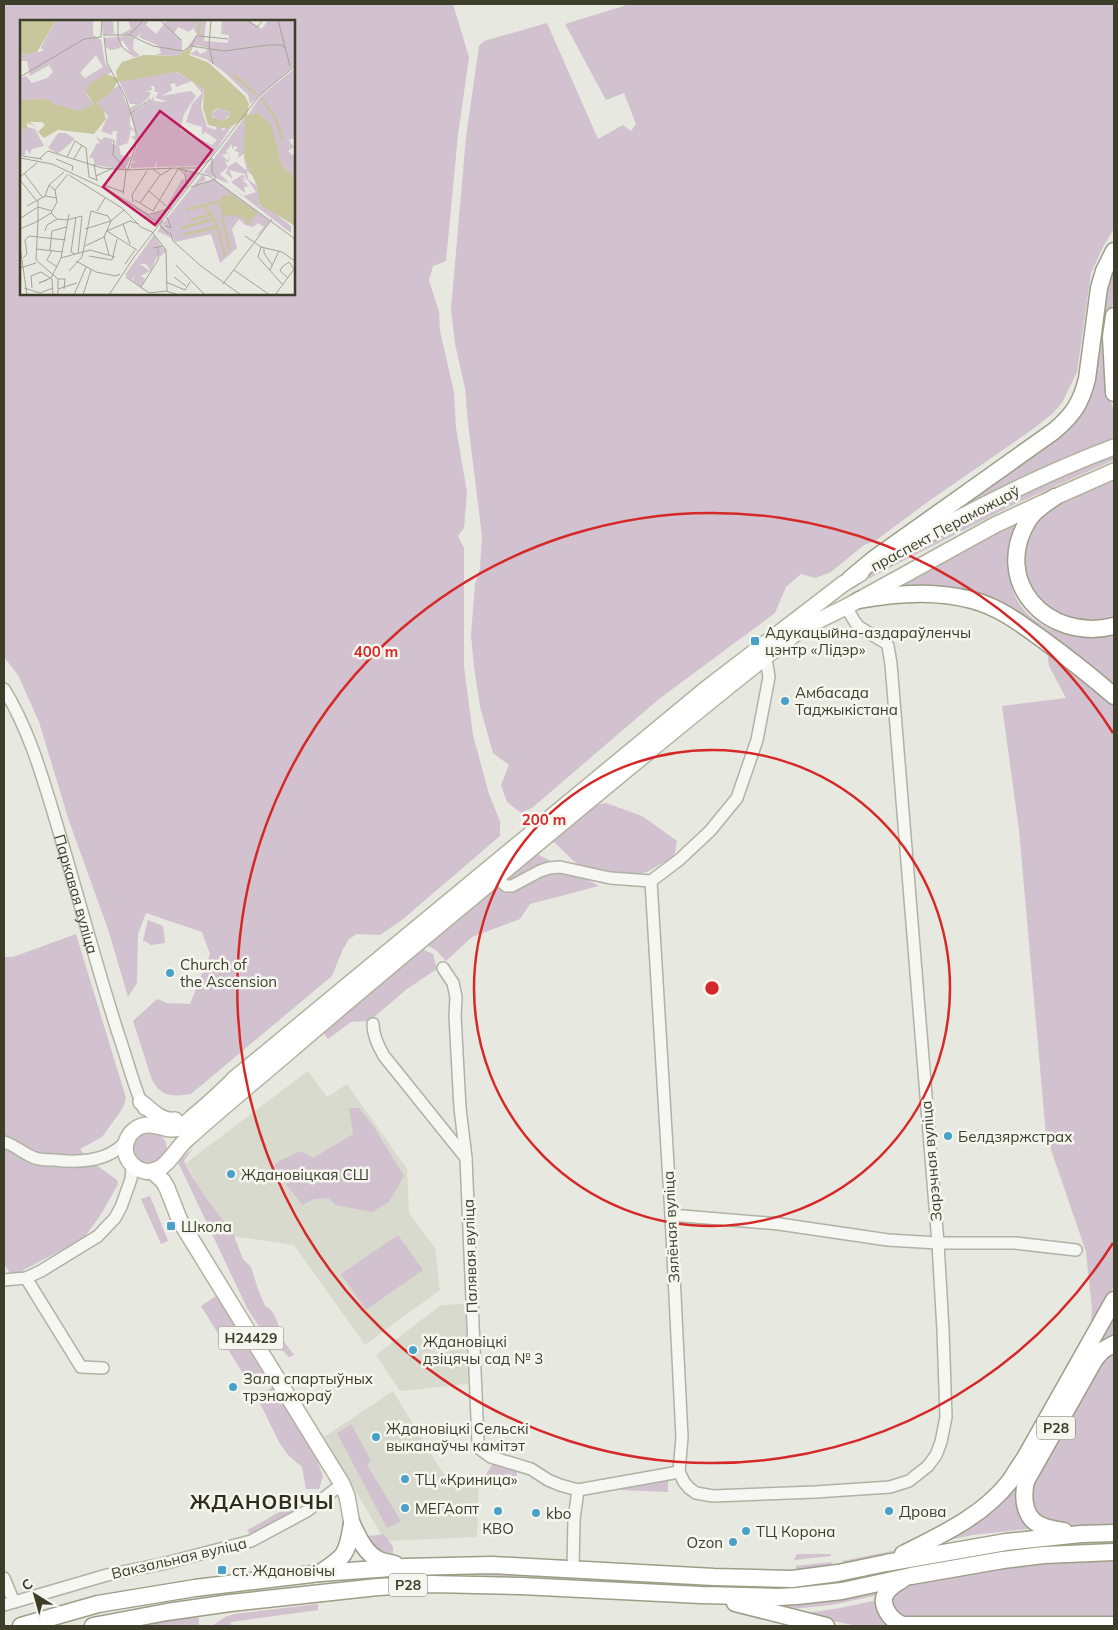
<svg xmlns="http://www.w3.org/2000/svg" width="1118" height="1630" viewBox="0 0 1118 1630" font-family="Mulish,sans-serif">
<style>
.built{fill:#d8dace}
.green{fill:#d2c1ce;fill-rule:evenodd}
.lines{fill:none;stroke-linecap:round;stroke-linejoin:round}
.minor-casing{stroke:#b0b2a5;stroke-width:14}
.major-casing{stroke:#b2b39f;stroke-width:18}
.highway-casing{stroke:#9c9e87;stroke-width:19}
.minor{stroke:#f6f6f2;stroke-width:11}
.major{stroke:#fff;stroke-width:15}
.highway{stroke:#fff;stroke-width:16}
.ring{fill:none;stroke:#d62828;stroke-width:2.5}
.poi-dot{fill:#49a0c8;stroke:#f5f6ef;stroke-width:2}
.labels{text-anchor:middle;dominant-baseline:central;stroke-width:5;stroke-linejoin:round;paint-order:stroke}
.shield{fill:#f5f6ef;stroke:#747564;stroke-width:1}
.shield-label{font-size:14px;font-weight:bold;fill:#3c3e29}
.street-label{font-size:15px;fill:#3c3e29;stroke:#f5f6ef}
.poi-label{font-size:15px;fill:#3c3e29;stroke:#f5f6ef;text-anchor:start}
.district-label{font-size:20px;font-weight:bold;letter-spacing:1px;fill:#2d2f1b;stroke:#f5f6ef}
.inset-river{fill:none;stroke:#c7c69c;stroke-width:2.5}
.inset-road{fill:none;stroke:#a3a496;stroke-width:1}
.view{fill:#c2185b;fill-opacity:0.15;stroke:#c2185b;stroke-width:2.5}
.inset-edge{fill:none;stroke:#3c3e29;stroke-width:2.5}
.centre{fill:#d62828;stroke:#f5f6ef;stroke-width:2.5}
.ring-label{font-size:15px;text-anchor:middle;font-weight:bold;fill:#d62828;stroke:#f5f6ef;stroke-width:5;stroke-linejoin:round;paint-order:stroke}
</style>
<rect width="100%" height="100%" fill="#e7e8df"/>
<g class="built">
<polygon points="308,1071 327,1097 347,1084 407,1169 409,1213 435,1248 440,1290 365,1345 294,1245 224,1235 186,1163"/>
<polygon points="466,1304 468,1384 400,1391 376,1355 441,1305"/>
<polygon points="393,1391 444,1475 479,1476 477,1537 385,1541 324,1437"/>
</g>
<g class="green">
<path d="M4,4H453L469,57L458,135L446,261L433,266L429,280L439,312L440,331L454,392L456,428L467,492L464,528L458,536L464,548V667L473,735L489,794L500,821V836L402,920L380,935L357,934L349,939L343,949L332,976L191,1094C174,1097 161,1097 152,1080L133,1021L157,999L167,1003L190,1004L210,954L202,932L146,913L138,934L137,983L128,997L108,929L69,821L39,722L18,675L4,657ZM21,21H294V294H21Z"/>
<polygon points="630,4 1114,4 1114,229 1104,245 1091,273 1077,372 1062,403 1052,414 1033,429 929,501 875,541 864,545 831,572 815,578 801,574 786,587 775,613 659,699 532,808 521,813 507,802 501,785 509,765 493,753 480,707 474,667 471,635 475,584 480,569 482,536 468,423 465,388 455,344 451,309 466,137 479,46 484,41 547,23 598,139 623,125 631,131 636,124 624,93 606,100 565,24"/>
<polygon points="1114,259 1114,300 1108,319 1110,398 1114,412 1114,440 1074,454 955,512 1065,429 1102,294"/>
<polygon points="1114,453 1114,460 1011,506 850,588 851,582 1007,500"/>
<polygon points="1114,479 1114,625 1060,623 1024,581 1023,554 1031,532 1039,517 1054,506"/>
<path d="M1019,521C1015,539 1008,558 1010,577C1015,626 1073,646 1114,633V689L1006,609L887,592Z"/>
<polygon points="1047,650 1114,703 1114,1286 1091,1326 1092,1309 1086,1252 1046,1135 1019,830 1002,706 1066,698 1049,666"/>
<polygon points="606,803 642,816 677,841 674,857 647,872 616,878 580,867 553,841 597,805"/>
<polygon points="537,854 599,886 530,904 520,919 472,937 446,961 437,951 427,945"/>
<polygon points="148,920 163,926 165,943 151,945 143,940"/>
<polygon points="76,934 126,1098 123,1108 102,1137 80,1149 88,1159 117,1180 118,1184 100,1216 83,1239 12,1276 4,1264 4,957 13,957"/>
<polygon points="422,949 433,954 437,969 407,989 373,1018 366,1021 351,1022 328,1039 320,1029"/>
<polygon points="349,1108 359,1108 374,1127 404,1176 389,1202 372,1212 336,1205 328,1198 314,1199 302,1205 273,1167 279,1161 301,1151 313,1158 353,1134"/>
<polygon points="144,1130 159,1133 166,1142 167,1152 157,1165 137,1164 130,1145"/>
<path d="M193,1148L184,1161L193,1178L208,1201L233,1233L243,1259L251,1267L258,1289L265,1306C276,1310 279,1328 282,1338C285,1344 290,1349 294,1355L289,1357L283,1351L274,1349L247,1308L178,1162Z"/>
<polygon points="150,1196 168,1241 161,1244 141,1199"/>
<polygon points="398,1235 423,1270 366,1310 341,1274"/>
<polygon points="216,1296 240,1332 266,1374 262,1379 256,1384 247,1380 201,1306"/>
<path d="M1114,1305V1335L1100,1343L1017,1486C1014,1507 1022,1513 1036,1528L973,1535L944,1541L992,1504Z"/>
<polygon points="1114,1345 1114,1524 1064,1526 1038,1518 1028,1496 1028,1488 1095,1359"/>
<polygon points="274,1386 314,1452 323,1476 319,1489 306,1489 302,1467 288,1455 279,1442 257,1397"/>
<polygon points="351,1424 371,1460 367,1465 401,1521 387,1528 337,1433"/>
<polygon points="494,1462 517,1470 516,1487 485,1486 485,1476"/>
<polygon points="668,1478 668,1492 620,1490 623,1487"/>
<polygon points="295,1503 299,1508 251,1535 247,1530 253,1527"/>
<polygon points="384,1534 393,1547 393,1556 385,1557 363,1537"/>
<polygon points="1114,1540 1114,1543 1044,1547 996,1552 948,1559 862,1579 822,1586 788,1589 664,1585 539,1577 397,1573 540,1572 747,1585 1004,1547"/>
<polygon points="902,1549 904,1551 844,1564 843,1563 842,1561"/>
<polygon points="797,1554 831,1554 831,1556 794,1560"/>
<polygon points="1114,1558 1114,1620 900,1618 888,1597 900,1585 998,1567"/>
<polygon points="832,1562 831,1567 798,1571 795,1566"/>
<polygon points="881,1592 879,1595 831,1605 782,1610 782,1607 840,1600"/>
<polygon points="878,1600 892,1626 857,1626 801,1614 840,1608"/>
<polygon points="318,1604 318,1610 231,1622 231,1625 212,1626 225,1617 234,1614"/>
<polygon points="194,1616 199,1618 199,1626 137,1626"/>
</g>
<g class="lines">
<g class="minor-casing">
<g id="minor">
<path id="s1" d="M4,689C28,728 41,772 54,815C76,888 95,961 118,1033C127,1058 133,1085 144,1109"/>
<polyline points="497,878 506,886 512,886 540,871 549,868 560,867 610,878 651,881 679,860 710,831 737,798 757,740 769,677 767,665 763,659"/>
<polyline points="443,968 453,983 456,997 455,1016 460,1108 466,1158 478,1442 480,1449 491,1457 531,1469 548,1480 560,1485 578,1490 574,1519 573,1569"/>
<path d="M373,1024C373,1036 378,1046 384,1056L466,1158"/>
<path d="M4,1142C15,1145 24,1154 35,1158C41,1160 48,1160 54,1160C80,1163 109,1162 126,1141"/>
<polyline points="671,1215 779,1224 888,1240 938,1243 1015,1243 1076,1250"/>
<polyline points="26,1278 81,1367 103,1368"/>
<polyline points="4,1280 26,1278 41,1271 98,1236 115,1218 121,1207 131,1179 132,1165"/>
<polyline points="679,1472 684,1482 689,1488 696,1493 713,1496 815,1492 890,1487 909,1481 928,1466 936,1455 941,1442 946,1417 943,1330 938,1243 891,664 888,646 886,643 859,627 855,622 846,607"/>
<polyline points="578,1490 679,1472 682,1437 671,1215 651,881"/>
<polyline points="4,1578 14,1602"/>
<polyline points="4,1605 107,1575 162,1564 251,1541 307,1511 342,1484"/>
</g>
</g>
<g class="major-casing">
<g id="major">
<path d="M885,559C959,516 1034,477 1114,447"/>
<path d="M240,1074C225,1088 211,1102 195,1115C190,1119 184,1126 179,1128C168,1132 159,1124 148,1125C127,1126 117,1152 134,1166C141,1172 150,1173 158,1169C168,1165 177,1148 186,1140C218,1111 251,1084 284,1056C365,986 449,917 532,848C618,777 703,705 791,637L805,627L846,607L995,525L1055,497L1114,471"/>
<polyline points="233,1080 706,689 843,584 861,573"/>
<path d="M141,1102C151,1110 161,1122 175,1120"/>
<polyline points="152,1171 163,1181 167,1188 180,1221 342,1484 347,1496 352,1524"/>
</g>
</g>
<g class="highway-casing">
<g id="highway">
<polyline points="1114,316 1111,337 1114,393"/>
<path d="M1055,497C1046,503 1035,510 1029,519C990,581 1047,643 1114,626"/>
<path d="M850,579L874,559L1054,431C1073,415 1081,403 1087,379L1099,288L1104,271L1114,251"/>
<path d="M859,600C896,593 935,590 972,600C999,607 1020,623 1042,639C1067,657 1091,676 1114,696"/>
<path d="M352,1524C358,1537 365,1553 379,1560C384,1562 390,1563 395,1564"/>
<path d="M1064,1531C1058,1530 1051,1529 1045,1527C1024,1521 1022,1499 1026,1481L1095,1359L1103,1350L1114,1344"/>
<path d="M903,1554C941,1535 983,1516 1010,1481C1015,1473 1020,1465 1025,1458L1114,1300"/>
<path d="M320,1573C346,1556 347,1554 352,1524"/>
<path d="M902,1580C896,1583 890,1587 886,1593C879,1605 891,1621 903,1625H1114"/>
<polyline points="735,1603 826,1626"/>
<polyline points="21,1626 98,1604 195,1588 320,1573 405,1567 492,1565 714,1577 792,1579 838,1573 886,1563 1006,1542 1081,1534 1114,1533"/>
<polyline points="93,1626 167,1612 230,1603 378,1587 431,1584 521,1586 701,1595 779,1597 797,1596 842,1591 911,1576 1003,1560 1044,1555 1114,1552"/>
</g>
</g>
<use href="#minor" class="minor"/>
<use href="#major" class="major"/>
<use href="#highway" class="highway"/>
</g>
<g class="ring">
<circle cx="712" cy="988" r="238"/>
<path d="M1113 1243A475 475 0 1 1 1113 733"/>
</g>
<g class="poi-dot">
<rect x="750" y="636" width="10" height="10" rx="2.5"/>
<circle cx="785" cy="701" r="5"/>
<circle cx="170" cy="973" r="5"/>
<circle cx="948" cy="1136" r="5"/>
<circle cx="231" cy="1174" r="5"/>
<rect x="166" y="1221" width="10" height="10" rx="2.5"/>
<circle cx="413" cy="1350" r="5"/>
<circle cx="233" cy="1387" r="5"/>
<circle cx="376" cy="1437" r="5"/>
<circle cx="405" cy="1479" r="5"/>
<circle cx="405" cy="1508" r="5"/>
<circle cx="498" cy="1511" r="5"/>
<circle cx="889" cy="1511" r="5"/>
<circle cx="536" cy="1513" r="5"/>
<circle cx="746" cy="1531" r="5"/>
<circle cx="733" cy="1542" r="5"/>
<rect x="217" y="1565" width="10" height="10" rx="2.5"/>
</g>
<g class="labels">
<g class="shield">
<rect x="218.5" y="1326.5" width="65" height="23" rx="4"/>
<rect x="1037" y="1416.5" width="38" height="23" rx="4"/>
<rect x="389" y="1573.5" width="38" height="23" rx="4"/>
</g>
<g class="shield-label">
<text x="251" y="1338">Н24429</text>
<text x="1056" y="1428">Р28</text>
<text x="408" y="1585">Р28</text>
</g>
<g class="street-label">
<text transform="translate(945 528) rotate(-28)">праспект Пераможцаў</text>
<text stroke="none"><textPath href="#s1" startOffset="218">Паркавая вуліца</textPath></text>
<text transform="translate(931 1161) rotate(-95)">Зарэчная вуліца</text>
<text transform="translate(671 1227) rotate(-93)">Зялёная вуліца</text>
<text transform="translate(470 1256) rotate(-92)">Палявая вуліца</text>
<text transform="translate(179 1558) rotate(-13)">Вакзальная вуліца</text>
</g>
<g class="poi-label">
<text x="765" y="632">Адукацыйна-аздараўленчы<tspan x="765" dy="17">цэнтр «Лідэр»</tspan></text>
<text x="795" y="692">Амбасада<tspan x="795" dy="17">Таджыкістана</tspan></text>
<text x="180" y="964">Church of<tspan x="180" dy="17">the Ascension</tspan></text>
<text x="958" y="1136">Белдзяржстрах</text>
<text x="241" y="1174">Ждановіцкая СШ</text>
<text x="181" y="1226">Школа</text>
<text x="423" y="1341">Ждановіцкі<tspan x="423" dy="17">дзіцячы сад № 3</tspan></text>
<text x="243" y="1378">Зала спартыўных<tspan x="243" dy="17">трэнажораў</tspan></text>
<text x="386" y="1428">Ждановіцкі Сельскі<tspan x="386" dy="17">выканаўчы камітэт</tspan></text>
<text x="415" y="1479">ТЦ «Криница»</text>
<text x="415" y="1508">МЕГАопт</text>
<text x="899" y="1511">Дрова</text>
<text x="546" y="1513">kbo</text>
<text x="498" y="1528" text-anchor="middle">КВО</text>
<text x="756" y="1531">ТЦ Корона</text>
<text x="723" y="1542" text-anchor="end">Ozon</text>
<text x="232" y="1570">ст. Ждановічы</text>
</g>
<g class="district-label">
<text x="262" y="1501">ЖДАНОВІЧЫ</text>
</g>
</g>
<g transform="translate(20 20)">
<rect width="275" height="275" fill="#e7e8df"/>
<path d="M36,0H81L73,1V15L81,20L85,43L92,52L69,64L67,75L73,83L60,91L34,84L27,79L0,80V58L6,56L12,63L27,58L33,52L29,45L10,56L7,41H0V35L23,31L21,27ZM76,35L83,47L65,58L60,53ZM82,0H98L93,1L94,13H98L83,15ZM108,0H129L126,5L136,14L147,0H186L184,21L208,23L209,15L201,14L202,0H228L242,9L248,0H275V45L230,84L228,75L204,52L186,39L170,34L177,30L180,34L185,32L189,28L176,25L156,36L136,35L141,33L139,26L119,17L122,12L117,17L101,14L111,9ZM158,7L169,12L173,8L177,14L165,31H162V20L154,13ZM107,16L114,18L113,29L120,36L113,37L103,21H99L101,27L97,29L90,30L86,27L84,18ZM275,48V118L269,120L274,127L268,131L274,136L275,158L262,145L250,104L239,93L228,95L240,77ZM156,52L184,69L181,87L187,107L196,110L197,100L191,94L199,88L211,93L203,101L202,111L214,103L191,137L177,146L136,147L137,141L134,147L111,148V143L117,142L112,141L118,123L111,94L124,85L129,78L132,80L133,75L134,81L142,82L147,81L135,78L139,72H135L134,66H131L132,70L126,71L131,73L128,78L111,93L110,88L117,84H110L99,61ZM172,61L182,73L172,84L166,102L182,107V115L185,112L197,120L192,125L165,112L163,118L165,111L160,110L164,94L176,76L171,71L141,76L152,70L150,64L155,63L156,67ZM99,65L110,92V106L115,110V120L111,117L115,116V112L111,109L108,123L99,126L101,135L111,137L104,150L75,145L73,138H69L77,123L80,124L76,116L81,120L85,117L93,119L92,124L96,125L97,111H93L92,115L81,111L88,96L76,83ZM225,97V133L218,138L219,133L214,130L218,128L214,126L212,130V124L206,131L208,133L202,135L207,140L201,136L208,141L210,131L209,141L208,142H205L208,147L201,153L200,150L201,157L202,156L210,162L204,159L209,164L180,151L184,152ZM7,107L15,109L24,126L12,129L10,134L6,129L5,135H0V110ZM38,113H46L55,119L38,134L28,128ZM224,139L233,156L227,151L228,159L237,166L239,186L243,184L271,206V213L210,166L224,176L236,172L227,159L223,161L229,166L224,167L225,173L211,162L222,155L225,156L222,160L226,159L225,154L209,150L212,156V159L206,153L209,146L216,142L227,151ZM161,149L169,151L167,153L166,155L171,151L184,155L186,160L178,164L193,160L198,162L250,201L238,217L240,213L235,217L244,207L238,203L233,207L225,205L219,199L212,209L217,228L200,243L191,214L155,222L146,208L136,200L150,213L151,218L139,212L137,214L141,205L138,204L136,207L120,193L135,199L121,192L101,176L130,195H127L136,199L148,209L145,206L130,195L144,191L162,159L165,160V154ZM178,153L182,155L144,202L142,199ZM134,215L143,229L145,227L147,231L139,237L138,233L131,251L126,244H120L130,251L121,256L125,259L121,266L128,272L113,261L115,254L112,260L105,255Z" fill="#d2c1ce" fill-rule="evenodd"/>
<path d="M0,0H36L17,32L0,35ZM173,27L169,35L189,43L225,76L229,84L227,95L239,93L251,105L262,145L275,158V206L239,184L237,166L224,138L225,98L207,109L188,105L183,88L184,69L157,52L97,62L92,72L76,83L83,89L86,99L74,114L38,110L24,118L18,112L25,105L22,102H9L17,107L7,103V108L0,110V80L27,79L34,84L60,91L73,83L66,72L69,64L86,54L97,58L96,51L102,42L124,35L156,36ZM198,88L210,92L209,97L202,101L192,97V92ZM207,172L238,193L231,199V204L226,203L224,198L215,200L222,198L213,194V200L211,195L201,197L204,196L200,194L203,190L197,185L202,181L201,175L209,177Z" fill="#c7c69c" fill-rule="evenodd"/>
<path class="inset-river" d="M178,16L180,0M213,54L237,75M241,78L255,97L263,120M166,190L200,181M202,197L210,230M195,199L205,236M170,201L193,194M162,208L194,199L184,186M163,215L196,207"/>
<path class="inset-road" d="M98,0V17L102,27L111,34M140,0L161,20M191,0L189,25L193,44M227,0L237,7L243,0M258,0L270,46M83,15H109L124,0M109,15L133,26L163,31L170,27L177,16M179,16L208,19M84,17L87,43L106,78L116,111V125L108,149M171,26L204,31L248,25H262L265,28M0,57L64,19L81,17L82,0M110,94L126,82M94,120L93,135L106,149M2,136L22,139M47,137L55,121L66,128L69,157L77,160M0,138L32,144L92,172L138,202L149,214L140,206M192,138V152L196,158M19,139L28,131L82,148L106,150M36,139L53,146L52,151M54,139L62,125M74,144L77,161M159,148H176L191,139M108,149L106,150L156,148L189,156L275,219M133,149L141,155L152,148M159,149L165,155L167,168M4,153L23,178M49,155L102,188L121,207L132,212L143,226L133,228M76,156L93,148M0,157L17,143M0,160L16,180M29,165L35,170L37,182L31,193L18,201L16,240L38,259V275M85,166L95,150M86,166L104,172M171,167L196,159M35,170L48,154M129,171L146,186M103,174L106,151M25,176L29,165L44,152M115,180L120,183L140,155M113,182L112,175L127,151M120,183L133,191L158,149M7,186L25,176L37,178M77,191L85,178M31,193L37,199L47,200L62,196L58,234M128,195L151,188M1,198L18,187L32,191M103,204L110,224M145,206L151,208L147,197M0,209L18,201V180M65,209L91,201L104,190M25,211L27,205L37,199M87,211L117,230M87,211L110,201L119,204M150,212L153,221L181,246L221,275M84,216L89,235M225,216L241,227L262,232L275,241M0,226L7,275M65,226L84,217L91,201M143,226L146,231L147,271M241,227L238,237L263,265M244,228V233L252,245M16,229L43,232M30,230L32,211L46,207M32,230L27,240L37,247M55,234L51,232L56,197M69,236L92,240L97,219M3,238L7,234L5,220L9,216L46,220M41,238L49,194M56,241L76,252L96,256L100,254M105,244L115,230M156,245L185,275M262,247L269,242L274,249M262,247L260,251L268,258M0,248L16,243M214,250L250,275M250,250L259,231M49,251L62,237L71,191L88,196L91,201M106,257L129,273M154,257L166,266M38,259H45L44,269M27,260L19,263L31,258L41,238L70,230L95,237M146,262L165,270L170,262M203,264L252,199M121,267L138,240V229M4,268L20,273L33,268M12,268L11,256L21,252L32,259L33,275M38,269L57,263M129,273L146,271L159,275M54,275L66,247M63,275L71,250M89,275L114,237L239,76L275,46M255,275L275,248"/>
<path class="view" d="M140,91L192,130L135,205L83,167Z"/>
<rect width="275" height="275" class="inset-edge"/>
</g>
<circle cx="712" cy="988" r="8" class="centre"/>
<g class="ring-label">
<text x="376" y="657">400 m</text>
<text x="544" y="825">200 m</text>
</g>
<rect width="1118" height="1630" fill="none" stroke="#3c3e29" stroke-width="10"/>
<g transform="translate(35 1595) rotate(323)" stroke="#f5f6ef" stroke-width="4" paint-order="stroke">
<path d="M0-4L9 19L0 12L-9 19Z" fill="#3c3e29"/>
<text y="-8" font-size="14" font-weight="bold" text-anchor="middle" fill="#3c3e29">С</text>
</g>
</svg>
